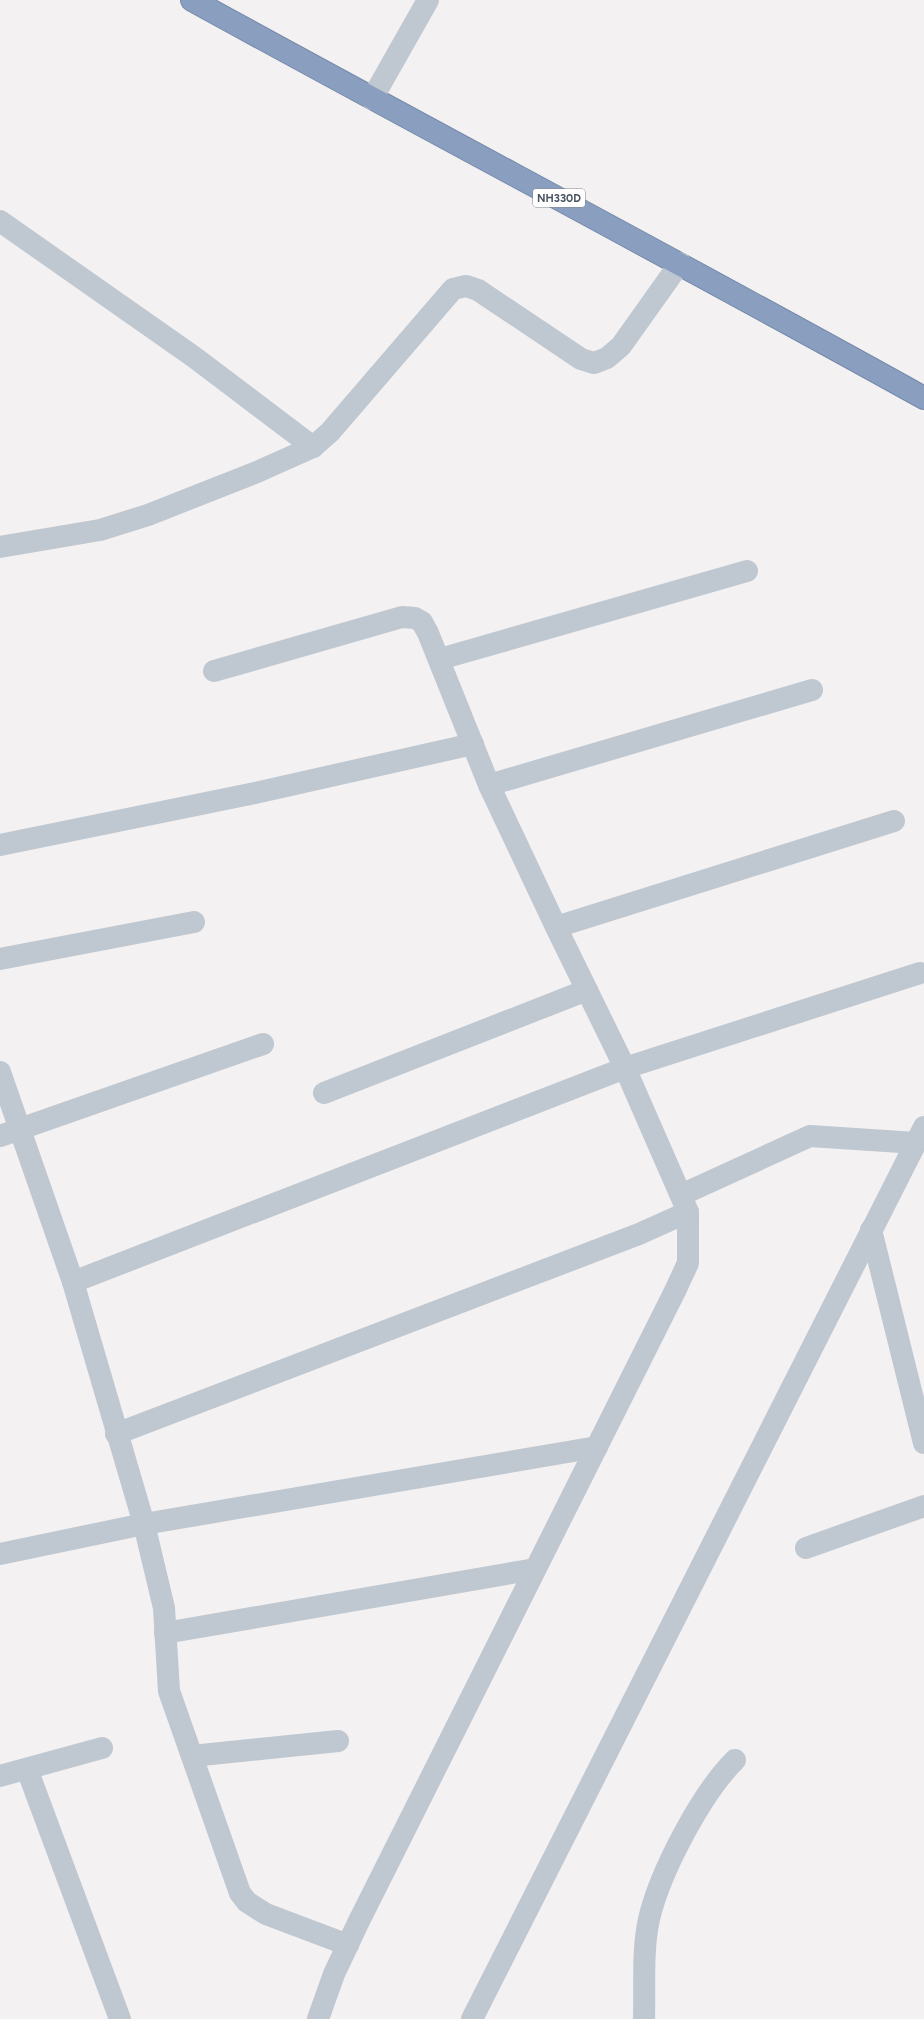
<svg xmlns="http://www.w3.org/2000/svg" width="924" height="2019" viewBox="0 0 924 2019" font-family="Figtree,sans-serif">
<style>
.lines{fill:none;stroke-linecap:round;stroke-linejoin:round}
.highway-casing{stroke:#758aab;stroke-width:24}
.minor{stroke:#bfc7d0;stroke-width:22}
.highway{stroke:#8a9fbf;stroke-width:22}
.labels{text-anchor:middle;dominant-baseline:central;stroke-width:3.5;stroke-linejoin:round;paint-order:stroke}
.shield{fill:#fff;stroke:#80878f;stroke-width:1}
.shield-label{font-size:11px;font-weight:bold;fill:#49535f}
</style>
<rect width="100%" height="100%" fill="#f3f1f1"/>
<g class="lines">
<g class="highway-casing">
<path id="highway" d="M192,0C436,134 681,263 924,398"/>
</g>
<g class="minor">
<polyline points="372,99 428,0"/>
<polyline points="0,221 194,357 313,447"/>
<polyline points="0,547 100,530 148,515 257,472 313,447 330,432 453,289 466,286 478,290 581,359 594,363 607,358 621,346 680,263"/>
<polyline points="440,659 747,571"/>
<polyline points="214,671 402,617 415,618 422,622 428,633 489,785 556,927 625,1068 688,1212 688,1263 675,1291 358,1923 334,1974 318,2019"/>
<polyline points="489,785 812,690"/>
<polyline points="0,845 255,793 473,744"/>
<polyline points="556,927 894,821"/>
<polyline points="0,959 194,922"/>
<polyline points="0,1072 73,1282 144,1524 164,1608 169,1691 240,1893 247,1902 266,1914 348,1945"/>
<polyline points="324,1093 587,990"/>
<polyline points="0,1136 263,1044"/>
<polyline points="681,1195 810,1136 916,1143"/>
<polyline points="871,1230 924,1443"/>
<polyline points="73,1282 625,1068 920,973"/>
<polyline points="116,1434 639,1234 688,1212"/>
<polyline points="806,1548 924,1506"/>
<polyline points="0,1554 144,1524 597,1447"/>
<polyline points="165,1633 535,1569"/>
<polyline points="192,1756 338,1741"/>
<polyline points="27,1769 120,2019"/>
<polyline points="0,1776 102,1748"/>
<polyline points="472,2019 924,1127"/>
<path d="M644,2019C645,1986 642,1951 649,1919C660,1872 701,1794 735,1760"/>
</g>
<use href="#highway" class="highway"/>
</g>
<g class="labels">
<rect class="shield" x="533" y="189" width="52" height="18" rx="3"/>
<g class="shield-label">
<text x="559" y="198">NH330D</text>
</g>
</g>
</svg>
